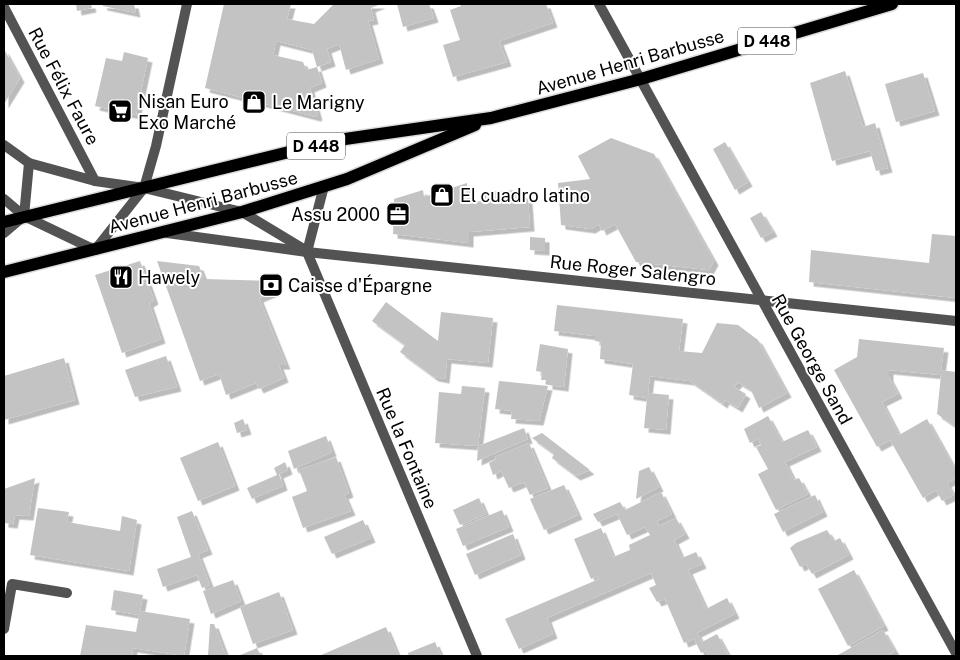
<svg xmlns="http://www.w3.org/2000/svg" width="960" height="660" viewBox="0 0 960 660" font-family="'Public Sans',sans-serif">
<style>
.building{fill:#c3c3c3;filter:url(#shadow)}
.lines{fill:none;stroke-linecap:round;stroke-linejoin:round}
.primary-casing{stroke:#dbdbdb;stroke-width:15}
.lane{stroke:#535353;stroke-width:10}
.street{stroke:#535353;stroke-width:10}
.primary{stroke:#000;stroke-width:12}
.labels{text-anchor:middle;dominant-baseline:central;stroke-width:4;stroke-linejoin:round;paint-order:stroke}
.shield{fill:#fff;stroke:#4c4c4c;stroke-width:1}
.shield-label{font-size:16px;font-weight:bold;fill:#000}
.street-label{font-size:18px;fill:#000;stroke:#fff}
.poi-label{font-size:18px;fill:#000;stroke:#fff;text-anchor:start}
</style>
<defs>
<filter id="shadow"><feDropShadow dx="4.5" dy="4.5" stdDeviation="0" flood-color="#0004"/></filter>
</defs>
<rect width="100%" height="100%" fill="#fff"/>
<g class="building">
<polygon points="76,4 91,4 92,8 77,11"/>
<polygon points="102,4 134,4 136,13 103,6"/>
<polygon points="224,4 291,4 287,19 314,24 334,4 381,4 371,8 374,20 368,21 379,59 346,70 339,44 327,49 331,62 317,67 312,50 276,41 273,55 303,62 306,70 317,67 322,83 310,88 318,116 316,117 205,88"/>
<polygon points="397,4 429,4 434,18 403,27"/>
<polygon points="460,4 546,4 553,23 499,41 507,62 453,77 443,45 460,40 450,10 461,6"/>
<polygon points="4,49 20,78 4,104"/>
<polygon points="124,52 148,58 136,115 95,106 106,58 122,61"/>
<polygon points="845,71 863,127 875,123 888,168 876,171 870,151 832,161 810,83"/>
<polygon points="923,73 935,111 896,122 885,84"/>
<polygon points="611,138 654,154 714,261 709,270 636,262 615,224 602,231 599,224 591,229 561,225 558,183 590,179 578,156"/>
<polygon points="725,142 748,182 735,190 713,149"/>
<polygon points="467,183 467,202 483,201 482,192 518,190 519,199 528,198 530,227 469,232 469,243 393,234 394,199 423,190 424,197"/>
<polygon points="761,212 773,232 761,238 750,218"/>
<polygon points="932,234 956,236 956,298 809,282 811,250 929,263"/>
<polygon points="530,237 545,238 545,251 530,250"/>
<polygon points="140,261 154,300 149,303 161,339 122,353 95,275"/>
<polygon points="157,261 199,266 204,279 272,281 276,291 259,298 286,365 279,365 284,378 259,389 256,383 226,395 219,374 200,381"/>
<polygon points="386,302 438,341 441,312 493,318 488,363 447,359 445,379 434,377 400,352 405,345 372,321"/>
<polygon points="557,305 683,319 679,351 702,353 717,323 738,325 758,340 787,393 759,408 751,390 738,382 734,387 746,394 738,408 725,400 723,404 690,381 650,376 648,393 669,395 666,430 644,428 647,398 629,395 633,364 600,359 601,342 595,341 595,336 554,331"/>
<polygon points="859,339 944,348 941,370 956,372 956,427 937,414 941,375 889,370 889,377 898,394 882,402 899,435 927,419 956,471 956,478 947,483 954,495 942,501 936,490 923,498 890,440 877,447 834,370 857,357"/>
<polygon points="540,344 568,349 564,387 548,385 548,380 541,380 542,372 536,371"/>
<polygon points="166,356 177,387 135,397 125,370"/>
<polygon points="64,358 75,400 4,420 4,376"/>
<polygon points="499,381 548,386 539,421 511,419 512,411 495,409"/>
<polygon points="462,386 485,388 478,446 524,428 528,439 477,461 478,446 435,443 439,392 461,394"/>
<polygon points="768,416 782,442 808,430 817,447 785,462 794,480 799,478 808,494 776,510 758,474 768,469 756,447 761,445 758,439 750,443 744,429"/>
<polygon points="243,419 247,430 237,433 234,423"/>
<polygon points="542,433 590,470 576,476 552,458 554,454 532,438"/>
<polygon points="326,436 332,452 294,469 288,451"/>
<polygon points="218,442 235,486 198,501 180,458"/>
<polygon points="529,443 548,488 530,495 524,482 509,488 501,471 493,475 489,463 496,459 495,457"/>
<polygon points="336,457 349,493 344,495 351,511 303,528 292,497 307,491 299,470"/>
<polygon points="285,462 288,470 279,474 283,486 252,499 247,488 277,475 274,468"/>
<polygon points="649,467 659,487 636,499 639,471"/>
<polygon points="35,478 29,516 15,515 13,524 4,523 4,489"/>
<polygon points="564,485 578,515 544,530 530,499"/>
<polygon points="661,492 672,514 657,521 659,526 676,518 685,534 674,540 682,558 696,552 702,564 688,570 706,609 727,598 735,614 697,633 702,642 717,634 729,656 709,656 706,651 701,653 694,639 684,643 665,599 657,602 649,588 656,585 651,573 547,618 553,634 519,649 505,619 599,579 597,576 591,579 574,539 601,528 613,557 630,550 629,545 650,535 645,527 627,535 617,514 598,522 593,514 620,502 625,510"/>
<polygon points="815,495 823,512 783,532 774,514"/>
<polygon points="479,498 486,514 460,525 453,510"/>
<polygon points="38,508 69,512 67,522 120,531 122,516 137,520 129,571 30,555"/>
<polygon points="502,510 509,527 463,546 456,529"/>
<polygon points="192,511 208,550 198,554 210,585 202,588 197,575 163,587 157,569 191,557 177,517"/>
<polygon points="363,520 371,538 332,554 324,537"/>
<polygon points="827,530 834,541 840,538 849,555 812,574 806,564 800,567 790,548 796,543"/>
<polygon points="513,534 521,555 475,575 466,554"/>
<polygon points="854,570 884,626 848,646 818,589"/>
<polygon points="233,580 241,601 211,614 203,591"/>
<polygon points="114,590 143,595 140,611 190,619 184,656 133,648 132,656 80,656 86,625 136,632 139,615 111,610"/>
<polygon points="279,592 293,630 253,644 240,607"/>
<polygon points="210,624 214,624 226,656 208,656"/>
<polygon points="386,627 398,656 319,656"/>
<polygon points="883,630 895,651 886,656 836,656"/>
<polygon points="435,642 441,656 409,656 408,653"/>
<polygon points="257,648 261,656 238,656"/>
</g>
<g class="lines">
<g class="primary-casing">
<g id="primary">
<polyline points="4,222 338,140 491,118 641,79 892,4"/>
<polyline points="4,272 242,212 347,179 475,125"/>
</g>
</g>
<polyline class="lane" points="4,629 12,584 67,593"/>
<g class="street">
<polyline points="599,4 956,653"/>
<polyline points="4,7 95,181"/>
<polyline points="4,145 29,163 95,181 144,188 242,212 302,248"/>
<polyline points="4,199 24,216 95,250 144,188 156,146 187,4"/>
<polyline points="4,233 24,216 29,163"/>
<polyline points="167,233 307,252 956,321"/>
<polyline points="307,252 477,656"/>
<polyline points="307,252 324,186"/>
</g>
<use href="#primary" class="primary"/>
</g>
<defs>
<g id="shop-square" transform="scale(1.25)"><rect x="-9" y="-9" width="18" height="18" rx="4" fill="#000" stroke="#fff"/><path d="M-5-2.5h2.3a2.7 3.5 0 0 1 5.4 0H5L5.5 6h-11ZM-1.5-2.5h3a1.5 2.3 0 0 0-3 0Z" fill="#fff"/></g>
<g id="supermarket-square" transform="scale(1.25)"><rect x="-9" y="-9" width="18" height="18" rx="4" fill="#000" stroke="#fff"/><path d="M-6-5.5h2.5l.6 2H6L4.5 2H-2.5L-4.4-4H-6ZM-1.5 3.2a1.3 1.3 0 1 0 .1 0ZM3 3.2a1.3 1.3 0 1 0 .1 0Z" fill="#fff"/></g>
<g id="office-square" transform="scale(1.25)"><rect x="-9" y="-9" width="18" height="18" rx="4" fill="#000" stroke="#fff"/><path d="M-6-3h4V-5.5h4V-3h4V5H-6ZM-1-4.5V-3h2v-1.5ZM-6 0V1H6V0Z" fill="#fff"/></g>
<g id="restaurant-square" transform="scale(1.25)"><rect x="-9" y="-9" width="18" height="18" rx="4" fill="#000" stroke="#fff"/><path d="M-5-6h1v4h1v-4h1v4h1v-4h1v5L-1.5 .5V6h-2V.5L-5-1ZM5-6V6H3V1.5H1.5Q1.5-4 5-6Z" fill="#fff"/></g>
<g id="bank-square" transform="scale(1.25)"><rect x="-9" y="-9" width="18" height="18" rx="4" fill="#000" stroke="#fff"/><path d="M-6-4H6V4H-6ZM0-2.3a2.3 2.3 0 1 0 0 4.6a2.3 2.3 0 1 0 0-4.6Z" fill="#fff"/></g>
</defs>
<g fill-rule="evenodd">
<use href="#shop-square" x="254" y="102"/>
<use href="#supermarket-square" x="120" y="111"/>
<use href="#shop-square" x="442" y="195"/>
<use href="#office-square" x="398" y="214"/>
<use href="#restaurant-square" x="121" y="277"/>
<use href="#bank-square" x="271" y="285"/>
</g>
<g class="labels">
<g class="shield">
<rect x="738" y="27.5" width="58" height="27" rx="4"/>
<rect x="287" y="132.5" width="58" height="27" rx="4"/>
</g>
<g class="shield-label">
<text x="767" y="41">D 448</text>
<text x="316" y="146">D 448</text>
</g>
<g class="street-label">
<text transform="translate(630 62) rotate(-16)">Avenue Henri Barbusse</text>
<text transform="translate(64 86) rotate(62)">Rue Félix Faure</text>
<text transform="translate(203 202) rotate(-15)">Avenue Henri Barbusse</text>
<text transform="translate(633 270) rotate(6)">Rue Roger Salengro</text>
<text transform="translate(812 359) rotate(61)">Rue George Sand</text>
<text transform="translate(407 448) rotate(67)">Rue la Fontaine</text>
</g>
<g class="poi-label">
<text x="138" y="101">Nisan Euro<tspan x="138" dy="21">Exo Marché</tspan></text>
<text x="272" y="102">Le Marigny</text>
<text x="460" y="195">El cuadro latino</text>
<text x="380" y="214" text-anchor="end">Assu 2000</text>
<text x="138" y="277">Hawely</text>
<text x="288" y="285">Caisse d'Épargne</text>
</g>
</g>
<rect width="960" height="660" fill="none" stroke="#000000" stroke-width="10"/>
</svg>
